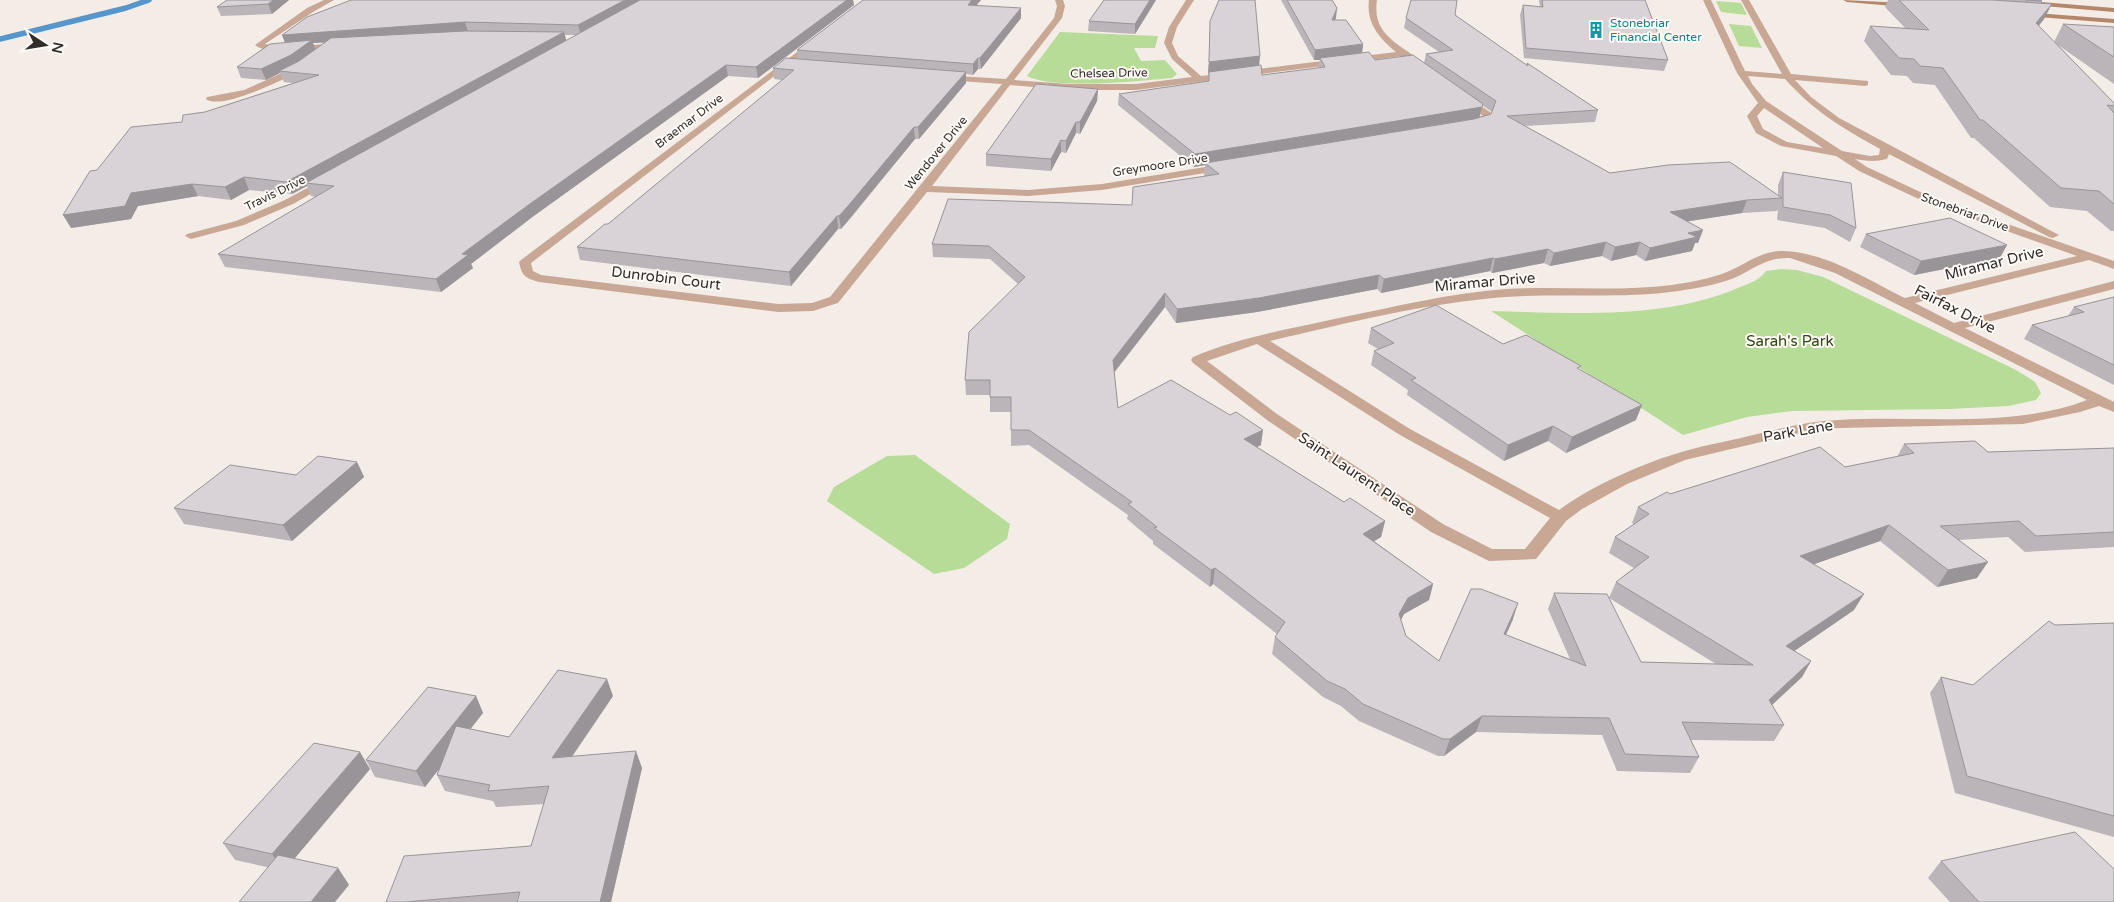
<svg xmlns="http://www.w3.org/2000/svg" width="2114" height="902" viewBox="0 0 2114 902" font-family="'Varela Round',sans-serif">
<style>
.green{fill:#b7dc98}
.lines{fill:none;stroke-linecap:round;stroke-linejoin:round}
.stream{stroke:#5696ca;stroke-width:5.5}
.street{fill:#c8a895;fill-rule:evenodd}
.secondary{fill:#b4866a;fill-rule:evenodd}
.wall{fill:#bbb5ba;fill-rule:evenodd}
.shaded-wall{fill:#989497}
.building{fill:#d9d3d8;stroke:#989497}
.labels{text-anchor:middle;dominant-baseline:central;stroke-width:4;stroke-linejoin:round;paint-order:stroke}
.far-culture-label{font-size:12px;fill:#0d838f;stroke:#fffaf6;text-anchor:start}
.far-street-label{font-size:12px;fill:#302e2c;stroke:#fffaf6}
.street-label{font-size:15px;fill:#302e2c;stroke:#fffaf6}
.park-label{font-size:15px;fill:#2e4616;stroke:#fffaf6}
</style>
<rect width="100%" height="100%" fill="#f3ece7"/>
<g class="green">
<polygon points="1716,1 1741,3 1747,15 1721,12"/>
<polygon points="1729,24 1751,26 1762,48 1739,46"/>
<path d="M1060,32L1158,36L1155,48H1134L1141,61L1165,60L1177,74L1172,78C1140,81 1053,90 1027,76Z"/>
<path d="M1781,269L1797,270L1823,277L2016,370L2035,382L2041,393L2036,400L2008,406L1950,409L1792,411L1747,417L1683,435L1491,311C1571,313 1663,320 1738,288C1749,283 1759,281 1766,271Z"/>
<polygon points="915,455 1010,524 1007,539 964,568 934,574 827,501 834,487 887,456"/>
</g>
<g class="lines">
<polyline class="stream" points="0,39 126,8 149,0"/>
<g class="street">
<path d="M324,0H334L313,12L265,44L287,47L338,43L342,45L341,47C321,51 272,58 255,45L307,8Z"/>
<path d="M1055,0H1063L1065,6L1062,18L1014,80L1069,84H1136L1192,77L1172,59L1164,43L1169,27L1186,0H1194L1177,27L1172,43L1178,56L1201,76L1396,52C1379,38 1366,23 1369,0H1377C1371,39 1406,45 1427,67L1420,69L1402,56L1136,90H1069L1010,85L932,186L1028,190L1102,184L1223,164L1228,167L1223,170L1102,190L1028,196L927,192L838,303L813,311L778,312L539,282C525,278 522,276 519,262L521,260L813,40L817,42L816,44L531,263L533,271L541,275L778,304L812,303L830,297L1002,84L945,80L942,79V75L1006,79L1054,18L1057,6Z"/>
<path d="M1703,0H1711L1745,71L1782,74L1741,0H1749L1791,74L1868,81V85L1865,86L1795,80L1811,97L1839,118L2059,235L2053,238L2049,237L1889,154L1887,159C1875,162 1866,161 1855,159L1867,167L1933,198L2114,261V269L2089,260L1915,303L1954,323L2114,281V289L1965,328L2114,402V412L2099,406L2080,412L2023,424L1839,428L1808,431L1685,460L1627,484L1582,509L1566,521L1536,559L1489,561L1431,532L1267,420L1193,363L1191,360L1193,357C1240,337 1290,329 1339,318C1394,307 1449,293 1506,289C1561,286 1617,292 1672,285C1691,282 1709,279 1727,272C1746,264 1761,251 1783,251C1826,252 1868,280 1905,298L2077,256L1925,202L1859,171L1836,156L1781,146L1756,133L1747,116L1758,103L1737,73ZM1748,76L1785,79C1815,112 1842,128 1880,149L1879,155L1870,156L1842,151L1766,101L1752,84ZM1764,108L1823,148L1787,142L1763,129L1757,116ZM1790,258L1835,273L2087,400C2012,429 1918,415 1839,420C1808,421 1779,429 1749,436C1725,442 1699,446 1675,454C1639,465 1590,487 1559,510L1410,429L1270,341C1347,323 1426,303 1505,297C1563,293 1621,299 1679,291C1697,288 1716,285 1734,278C1755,269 1766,257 1790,258ZM1257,344L1400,435L1550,518L1525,549H1492L1443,524L1277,414L1207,361Z"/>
<path d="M300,65L304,68L303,70C286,78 221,111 206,99L207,97L244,90Z"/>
<polygon points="1466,96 1490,112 1492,114 1488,124 1473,129 1470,128 1470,124 1481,120 1482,115 1463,101 1462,99"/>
<polygon points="326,178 331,181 330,183 293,204 244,225 191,239 185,236 187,234 236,221 285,200"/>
</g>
<g class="secondary">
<polygon points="1843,0 1905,3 1909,5 1905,7 1847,2"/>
<polygon points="2028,1 2114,8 2114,12 2031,5 2028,5"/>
<polygon points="2023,12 2114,19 2114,23 2026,16 2022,14"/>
</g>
</g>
<g class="wall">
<polygon points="289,0 272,14 221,16 217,7"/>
<path d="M351,0H853L854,5L758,78L728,76L531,218L471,264L473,268L441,292L225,267L218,254L316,197L311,196L307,186L292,194L249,190L231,200L198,196L138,206L131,219L71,228L97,170L182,122L205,112L293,83L284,82L280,73L266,80L241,78L237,67L285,42L282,35ZM565,35H576L566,41ZM313,43H325L315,49Z"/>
<polygon points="863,0 981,0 976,5 1021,18 981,69 978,69 973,75 966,74 966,83 919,139 915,139 850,219 841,229 838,229 791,286 580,260 577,247 608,224 782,80 774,79 773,68 798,59 797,50"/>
<polygon points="1104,0 1156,0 1135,34 1088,31 1089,21"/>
<path d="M1219,0H1255L1259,65L1262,75L1318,68L1320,60H1314L1281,0H1332L1337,8L1335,20L1363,44L1362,53L1375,60L1424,63L1426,54L1439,52L1404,28L1406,18L1455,15L1527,66V63L1598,110L1595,122L1525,126L1610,173L1778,195V185L1783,172L1856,228L1850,242L1825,228L1777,220L1778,209L1777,211L1742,213L1688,221L1698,243H1695L1692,251L1645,261L1636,255L1611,261L1602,256L1550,266L1544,263L1492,273L1490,271L1381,293L1377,289L1257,312L1176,323L1165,307L1114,373L1118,408L1261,445L1257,447L1344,502L1385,521L1381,537L1374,541L1433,584L1429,600L1404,614L1401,620L1406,636L1439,661L1513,619L1506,635L1570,659L1548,609L1554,593L1641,662L1716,664L1609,598L1616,582L1634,568L1609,553L1615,537L1634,524L1632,523L1638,507L1670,494L1845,467L1897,457L1904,444L1988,452L2114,448V547L2025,552L2008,537L1959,540L1977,578L1937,587L1880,541L1814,564L1854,610L1794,651L1811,661L1802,677L1772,705L1784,725L1774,741L1691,740L1699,757L1690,773L1617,771L1602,735L1476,732L1444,756H1438L1359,721L1341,706L1323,697L1272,654L1275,637L1277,634L1213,584L1210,587L1153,544V541L1127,519L1128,515L1029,445L1011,446V412H990V395H966L965,380L1018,284L990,259L933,257L932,244L1132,205L1205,176L1204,175L1205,165L1194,167L1118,105L1119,94L1208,81L1210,21L1218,2ZM1482,105L1492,112L1491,114L1480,118Z"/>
<polygon points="1539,0 1645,0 1668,60 1664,71 1524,58 1520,15 1523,5 1540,7"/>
<polygon points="1888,0 2040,0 2042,1 2041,4 2044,19 2039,26 2054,42 2063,24 2114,27 2114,84 2058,45 2114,103 2114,231 2111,231 2087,211 2050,207 1974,138 1971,138 1935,85 1913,83 1907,76 1891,75 1864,41 1870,26 1905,28 1885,7"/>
<polygon points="1098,89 1097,101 1080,134 1076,133 1066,153 1061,152 1051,171 986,166 986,154"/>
<polygon points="1866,234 2000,258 1914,275 1860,247"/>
<polygon points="2114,297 2114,385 2024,339 2032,325 2068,316 2074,307"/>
<polygon points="1371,328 1503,344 1580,370 1636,420 1566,453 1548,441 1504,461 1407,395 1408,390 1371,365 1374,351 1378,349 1368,343"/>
<polygon points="357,462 364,477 292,541 184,524 174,508 296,475"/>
<polygon points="2114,623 2114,837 1955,793 1930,693 1941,677 1973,685 2055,625"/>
<polygon points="476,696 483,713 470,729 509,737 613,696 572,757 642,768 611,902 386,902 531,846 544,804 496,807 493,801 445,791 437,775 438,770 425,787 375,777 366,760"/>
<polygon points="370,769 294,859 338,868 349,885 235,860 223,843"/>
<polygon points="1941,861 2114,902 1950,902 1928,878"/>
</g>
<g class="shaded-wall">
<polygon points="273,0 289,0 272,14 268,4"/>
<polygon points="625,0 644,0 581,35 578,25"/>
<polygon points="847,0 853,0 854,5 758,78 756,67"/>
<polygon points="972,0 981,0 968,15 968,5"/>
<polygon points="1150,0 1156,0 1135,34 1135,24"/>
<polygon points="2052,4 2044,19 2028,38 2036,23"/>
<polygon points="1021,8 1021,18 981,69 980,58"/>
<polygon points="1337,8 1336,18 1331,30 1332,20"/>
<polygon points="465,22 468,32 313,43 316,51 295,65 279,71 280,73 266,80 261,69 286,45 282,35"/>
<polygon points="564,32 567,43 306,183 307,186 292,194 286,182"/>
<polygon points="1363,44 1362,54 1320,58 1320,60 1314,60 1315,50"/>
<polygon points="1260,56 1259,67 1208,73 1209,62"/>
<polygon points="978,58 978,69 973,75 973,64"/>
<polygon points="726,65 728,76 531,218 471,264 473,268 441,292 436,279 462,254 527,206"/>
<polygon points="966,72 966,83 919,139 918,127"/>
<polygon points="1098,89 1097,101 1080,134 1080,122"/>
<polygon points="1482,107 1479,118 1205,163 1205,165 1194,167 1195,154"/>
<polygon points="1076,122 1076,133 1066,153 1066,141"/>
<polygon points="914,127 915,139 841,229 839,216"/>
<polygon points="1061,140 1061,152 1051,171 1051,159"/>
<polygon points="244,177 249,190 231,200 225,187"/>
<polygon points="192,184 198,196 138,206 131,219 71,228 63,215 131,193"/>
<polygon points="1747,200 1742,213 1665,225 1670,212"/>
<polygon points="837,216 838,229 791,286 789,272"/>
<polygon points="1703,230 1698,243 1695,243 1692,251 1645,261 1650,248 1688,233"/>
<polygon points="1606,242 1602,256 1550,266 1554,253"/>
<polygon points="1640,242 1636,255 1611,261 1615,247"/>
<polygon points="2007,245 2000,258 1914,275 1921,261"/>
<polygon points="1548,249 1544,263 1492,273 1495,259"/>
<polygon points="1493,258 1490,271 1381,293 1384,279"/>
<polygon points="1379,275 1377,289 1257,312 1176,323 1177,309"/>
<polygon points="1165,293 1165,307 1112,375 1113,360"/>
<polygon points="1642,405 1636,420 1566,453 1572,437"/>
<polygon points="1553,426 1548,441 1504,461 1508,445"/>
<polygon points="1263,430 1261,445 1242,454 1244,439"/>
<polygon points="357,462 364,477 292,541 283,525"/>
<polygon points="1385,521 1381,537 1360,550 1363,534"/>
<polygon points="1889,525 1880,541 1792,572 1800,556"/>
<polygon points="1988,562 1977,578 1937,587 1948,570"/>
<polygon points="1215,568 1213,584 1210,587 1211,570"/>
<polygon points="1433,584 1429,600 1404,614 1395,631 1399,614 1408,598"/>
<polygon points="1864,594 1854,610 1777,663 1786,646"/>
<polygon points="1518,603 1513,619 1499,650 1504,634"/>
<polygon points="1811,661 1802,677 1760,716 1769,700"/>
<polygon points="607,679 613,696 559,775 552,758"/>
<polygon points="476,696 483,713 425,787 416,771"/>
<polygon points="1482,716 1476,732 1444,756 1450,739"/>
<polygon points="636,751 642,768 611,902 600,902"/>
<polygon points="360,752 370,769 284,871 272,854"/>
<polygon points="338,868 349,885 335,902 311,902"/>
</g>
<g class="building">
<polygon points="227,0 273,0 268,4 217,7"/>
<polygon points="351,0 625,0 578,25 465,22 282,35 307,17"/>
<polygon points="640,0 847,0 756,67 726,65 527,206 462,254 468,255 436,279 218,254 334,186 306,183"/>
<polygon points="863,0 972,0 968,5 1021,8 980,58 978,58 973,64 797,50"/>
<polygon points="1104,0 1150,0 1135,24 1089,21"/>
<polygon points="1219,0 1255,0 1260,56 1209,62 1210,21"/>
<polygon points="1287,0 1332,0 1337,8 1332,20 1346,20 1363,44 1315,50"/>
<polygon points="1411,0 1457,0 1455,15 1528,66 1527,63 1598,110 1507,116 1610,173 1668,165 1730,162 1782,198 1747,200 1670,212 1703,230 1688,233 1697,237 1650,248 1640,242 1615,247 1606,242 1554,253 1548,249 1495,259 1493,258 1384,279 1379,275 1259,298 1177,309 1165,293 1113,360 1118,408 1171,380 1230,415 1236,412 1263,430 1244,439 1344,502 1350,498 1385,521 1363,534 1433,584 1408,598 1399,614 1406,636 1439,661 1471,589 1481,589 1518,603 1504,634 1586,666 1554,593 1607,594 1641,662 1753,665 1616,582 1649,557 1615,537 1649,514 1638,507 1667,492 1670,494 1820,447 1845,467 1914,453 1904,444 1975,441 1988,452 2114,448 2114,532 2036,536 2019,521 1940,526 1988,562 1948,570 1889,525 1800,556 1864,594 1786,646 1811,661 1769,700 1784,725 1682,722 1699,757 1625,754 1609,718 1482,716 1450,739 1443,739 1363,704 1345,689 1327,681 1275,637 1285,622 1215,568 1211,570 1154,528 1157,527 1128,504 1132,502 1029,430 1011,430 1011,397 990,397 990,380 965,380 969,332 1025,277 989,246 932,244 948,199 1132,205 1133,187 1219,174 1205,163 1474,119 1491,114 1496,101 1426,54 1453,50 1406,18"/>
<polygon points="1542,0 1645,0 1668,60 1526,48 1523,5 1543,7"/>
<polygon points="1899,0 1993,0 2052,4 2036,23 2114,103 2114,106 2107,105 2114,113 2114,204 2099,191 2061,188 1983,120 1980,120 1943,68 1920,66 1914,59 1899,58 1870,26 1929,30"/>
<polygon points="2025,0 2040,0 2042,1"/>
<polygon points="2063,24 2114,27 2114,57"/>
<polygon points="465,31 564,32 286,182 244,177 225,187 192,184 131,193 125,206 63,215 90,171 97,170 131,127 182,122 183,115 205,112 319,75 279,71 299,61 331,38"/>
<polygon points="312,40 291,55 261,69 237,67 270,44"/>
<polygon points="1369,52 1375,60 1413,55 1483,104 1482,107 1195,154 1119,94 1209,81 1209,72 1261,65 1262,75 1325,67 1320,58"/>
<polygon points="786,58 966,72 918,127 914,127 848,206 839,216 837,216 789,272 577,247 605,224 608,224 794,70 773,68"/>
<polygon points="1036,84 1098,89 1080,122 1076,122 1066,141 1061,140 1051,159 986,154"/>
<polygon points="1783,172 1851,183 1856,228 1830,215 1783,207"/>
<polygon points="1950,218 2007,245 1921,261 1866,234"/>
<polygon points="2114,297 2114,365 2032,325 2084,312 2074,307"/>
<polygon points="1436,305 1503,344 1526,335 1581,366 1577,368 1642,405 1572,437 1553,426 1508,445 1411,380 1416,378 1374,351 1394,343 1371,328"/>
<polygon points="318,456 357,462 283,525 174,508 230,465 296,475"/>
<polygon points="2049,621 2055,625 2114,623 2114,816 1967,776 1941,677 1973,685"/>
<polygon points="558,670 607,679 552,758 636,751 600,902 517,902 520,892 405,902 386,902 404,856 531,846 549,786 488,791 490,785 437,775 456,726 509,737"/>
<polygon points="428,687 476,696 416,771 366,760"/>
<polygon points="314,743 360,752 272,854 223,843"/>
<polygon points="2075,832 2114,869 2114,902 1979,902 1941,861"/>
<polygon points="278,855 338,868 311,902 239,902"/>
</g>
<defs>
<g id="building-bare" transform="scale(1.35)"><path d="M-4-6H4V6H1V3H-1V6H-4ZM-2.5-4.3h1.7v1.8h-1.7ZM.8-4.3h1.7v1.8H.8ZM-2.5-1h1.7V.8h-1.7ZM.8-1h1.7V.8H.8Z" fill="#0f9aa8" stroke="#fffaf6" stroke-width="2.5" paint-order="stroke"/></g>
</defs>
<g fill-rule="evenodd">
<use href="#building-bare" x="1596" y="30"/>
</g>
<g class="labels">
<g class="far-culture-label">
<text x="1610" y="23">Stonebriar<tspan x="1610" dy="14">Financial Center</tspan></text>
</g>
<g class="far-street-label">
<text transform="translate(1109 73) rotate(-1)">Chelsea Drive</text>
<text transform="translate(689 121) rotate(-37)">Braemar Drive</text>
<text transform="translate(936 153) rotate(-51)">Wendover Drive</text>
<text transform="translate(1160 165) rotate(-9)">Greymoore Drive</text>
<text transform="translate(275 193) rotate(-26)">Travis Drive</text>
<text transform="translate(1965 212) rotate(20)">Stonebriar Drive</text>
</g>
<g class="street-label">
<text transform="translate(1994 263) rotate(-14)">Miramar Drive</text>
<text transform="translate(666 278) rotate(7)">Dunrobin Court</text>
<text transform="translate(1485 282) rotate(-5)">Miramar Drive</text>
<text transform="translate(1955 309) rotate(27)">Fairfax Drive</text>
<text transform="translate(1798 431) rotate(-10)">Park Lane</text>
<text transform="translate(1357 474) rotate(34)">Saint Laurent Place</text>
</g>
<g class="park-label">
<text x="1790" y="341">Sarah's Park</text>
</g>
</g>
<g transform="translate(45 45) rotate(102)" stroke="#fffaf6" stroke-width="4" paint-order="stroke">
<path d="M0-4L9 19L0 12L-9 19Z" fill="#302e2c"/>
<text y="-8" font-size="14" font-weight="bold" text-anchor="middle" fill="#302e2c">N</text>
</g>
</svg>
